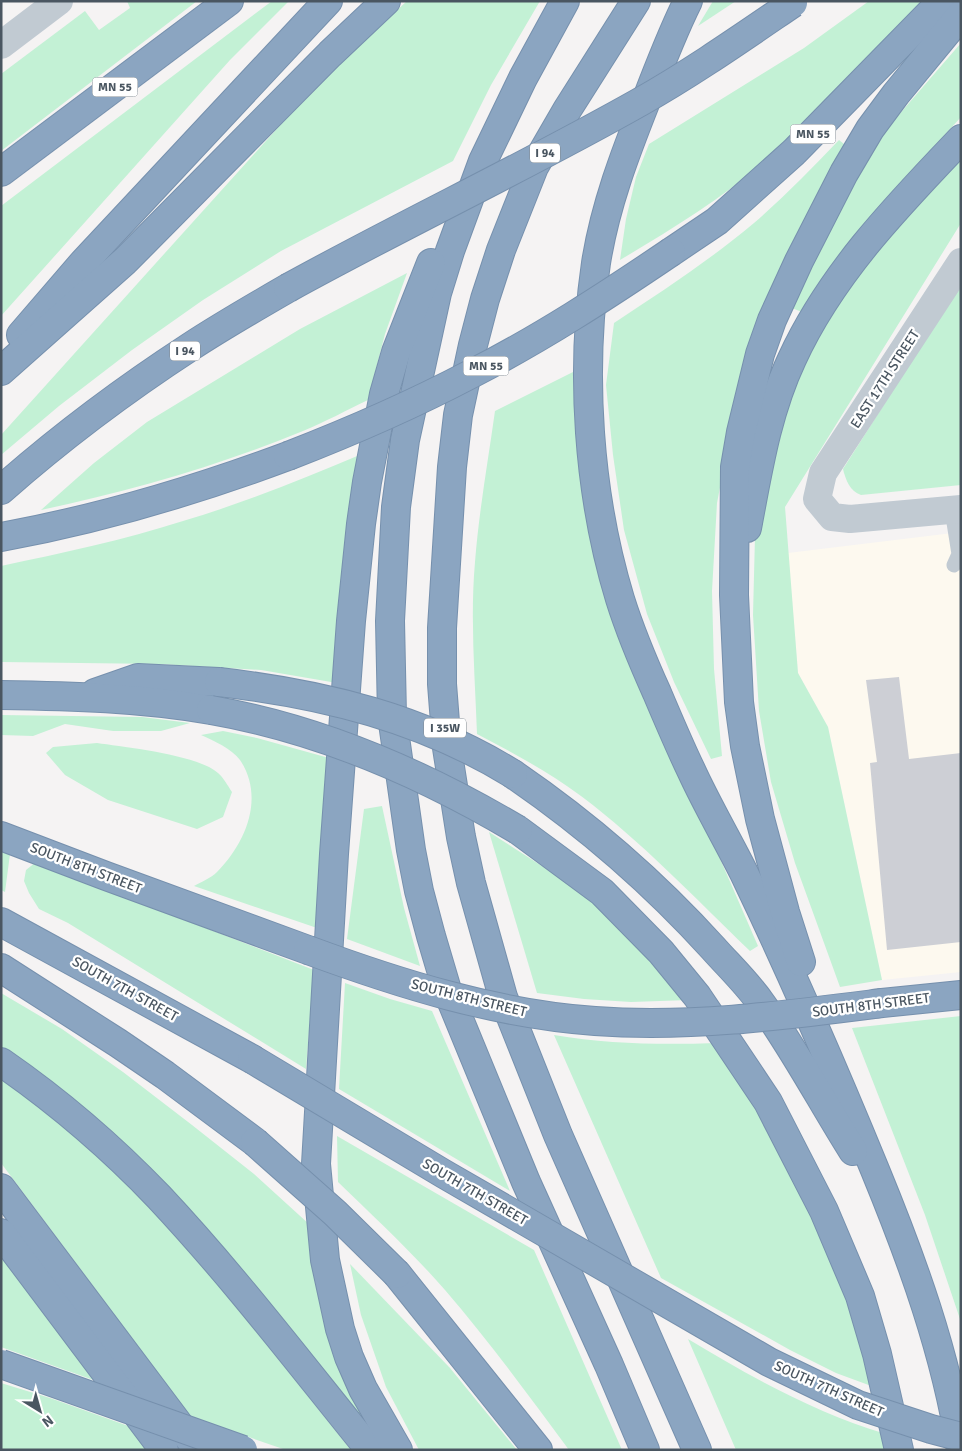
<svg xmlns="http://www.w3.org/2000/svg" width="962" height="1451" viewBox="0 0 962 1451" font-family="Signika,sans-serif">
<style>
.commercial{fill:#fdf9ef}
.green{fill:#c3f1d5}
.building{fill:#cdcfd5}
.lines{fill:none;stroke-linecap:round;stroke-linejoin:round}
.highway-casing{stroke:#7690ad;stroke-width:30}
.lane{stroke:#c1cad2;stroke-width:15}
.street{stroke:#c1cad2;stroke-width:28}
.highway{stroke:#8ba5c1;stroke-width:28}
.highway-bridge-casing{stroke:#7690ad;stroke-width:30;stroke-linecap:butt}
.highway-bridge{stroke:#8ba5c1;stroke-width:28}
.labels{text-anchor:middle;dominant-baseline:central;stroke-width:4.5;stroke-linejoin:round;paint-order:stroke}
.shield{fill:#fff;stroke:#808990;stroke-width:1}
.shield-label{font-size:12px;font-weight:bold;fill:#4a5661}
.street-label{font-size:14px;fill:#4a5661;stroke:#fff}
</style>
<rect width="100%" height="100%" fill="#f5f3f3"/>
<polygon class="commercial" points="961,532 961,972 882,980 828,727 798,673 788,553"/>
<g class="green">
<polygon points="127,1 197,1 1,151 1,74 85,11 99,30 130,8"/>
<polygon points="272,1 289,1 230,60 1,316 1,206"/>
<polygon points="407,1 540,1 491,85 453,161 281,251 203,300 132,350 59,406 1,455 1,435 283,122 356,48"/>
<polygon points="713,1 736,1 698,26"/>
<path d="M869,1H929C878,51 828,104 775,152C728,195 674,228 620,260L626,219L636,177L649,144L804,48Z"/>
<polygon points="961,43 961,117 871,216 834,263 802,312 789,307 859,171 890,125"/>
<path d="M839,140L849,148L732,426L717,503L712,591L714,669L722,756L711,759L674,682L647,614L624,530L613,455L606,385L614,323C661,292 710,260 754,223C784,197 811,169 839,140Z"/>
<polygon points="961,156 961,223 785,507 798,673 828,727 882,980 840,987 795,863 771,782 759,711 753,615 755,536 788,393 820,328 862,260"/>
<path d="M407,273L385,334L368,400C347,410 325,422 303,431C218,466 130,491 41,510L94,463L147,422L300,329Z"/>
<path d="M961,286V485L861,495C850,491 846,481 843,469L956,291Z"/>
<path d="M581,368L654,707L758,946L750,951C696,899 641,841 581,796C549,772 513,753 477,734C475,677 470,619 475,562C479,511 488,461 495,411Z"/>
<path d="M362,454L337,683L261,670L160,664L1,662V566C62,553 124,540 183,521C244,503 303,479 362,454Z"/>
<polygon points="1,715 142,717 190,723 161,731 113,731 65,724 33,736 1,735"/>
<path d="M223,731L257,738L329,758L317,928L194,886C201,882 211,878 217,872C246,843 265,797 240,760C231,748 214,741 201,735Z"/>
<path d="M97,743C125,747 198,755 218,773C223,777 228,786 232,792L223,817L197,829L108,800L65,775L46,753L53,747Z"/>
<polygon points="382,806 404,908 420,966 347,939 364,809"/>
<polygon points="489,832 573,886 612,917 689,1000 631,1002 584,999 537,993"/>
<polygon points="1,850 10,854 5,892 1,890"/>
<polygon points="36,862 314,970 306,1069 68,923 39,909 29,893 24,881 26,870"/>
<polygon points="345,983 390,999 432,1011 510,1191 339,1089"/>
<polygon points="1,993 62,1029 123,1072 192,1125 254,1174 310,1225 364,1415 354,1419 29,1066 1,1047"/>
<polygon points="961,1016 961,1322 925,1215 852,1028"/>
<path d="M554,1035C608,1044 661,1045 716,1043L738,1070L837,1267L874,1387L836,1373L790,1350L661,1278Z"/>
<polygon points="1,1075 20,1088 138,1191 212,1276 351,1450 286,1450 191,1417 1,1163"/>
<path d="M337,1136L534,1250L622,1450H569C529,1396 489,1341 445,1290C412,1252 374,1217 338,1182Z"/>
<polygon points="1,1251 99,1382 1,1347"/>
<polygon points="350,1264 450,1368 517,1450 419,1450 386,1387 361,1315"/>
<path d="M688,1339C749,1376 816,1413 886,1434L889,1450H736Z"/>
<polygon points="1,1383 50,1398 131,1427 148,1450 1,1450"/>
</g>
<polygon class="building" points="899,677 909,759 961,753 961,942 887,950 870,763 877,762 866,680"/>
<g class="lines">
<g class="highway-casing">
<g id="highway">
<polyline points="565,1 523,78 483,161 450,251 437,293 405,440 396,507 390,621 392,716 411,850 419,891 431,936 447,990 526,1182 609,1365 645,1450"/>
<polyline points="636,1 567,110 534,167 501,250 485,299 473,345 458,415 452,467 442,628 442,684 447,748 461,837 471,883 503,997 558,1135 697,1450"/>
<path d="M688,1C672,33 659,67 646,101C625,154 605,206 596,263C580,372 588,494 620,599C630,631 643,662 657,693C668,719 679,745 691,770C707,805 727,839 744,873C791,971 834,1070 875,1170C912,1260 946,1353 961,1450"/>
<polyline points="1,172 229,1"/>
<polyline points="671,252 717,221 794,152 942,1"/>
<polyline points="21,335 83,263 328,1"/>
<polyline points="1,371 125,261 330,54 386,1"/>
<path d="M1,490C60,438 124,390 190,347C222,326 255,307 288,288"/>
<path d="M747,528C758,470 767,412 792,359C831,274 897,206 961,139"/>
<path d="M1,537C100,519 194,491 288,456"/>
<polyline points="95,693 138,678 219,682"/>
<path d="M1,695C72,696 141,698 211,710"/>
<path d="M513,774C586,824 654,883 713,948C729,966 747,983 761,1003C795,1050 822,1102 853,1151"/>
<polyline points="518,830 602,892 661,952 697,996 768,1102 824,1211 860,1296 877,1354 899,1450"/>
<polyline points="1,836 106,876 308,950"/>
<polyline points="1,922 252,1059"/>
<polyline points="801,962 785,912 760,819 745,746 739,702 734,595 735,467 741,432 760,354 772,320 799,261 844,173 870,129 896,94 961,15"/>
<polyline points="1,968 118,1043 165,1075 255,1142"/>
<polyline points="882,1003 961,995"/>
<path d="M1,1062C56,1100 113,1149 159,1197C234,1277 301,1365 370,1450"/>
<polyline points="1,1188 198,1450"/>
<polyline points="1,1233 164,1450"/>
<polyline points="397,1274 538,1450"/>
<polyline points="398,1450 363,1389 349,1357 340,1329 325,1260 316,1164 334,854 351,621 361,524 367,482 384,394 396,352 431,263"/>
</g>
</g>
<polyline class="lane" points="952,510 959,554 954,565"/>
<g class="street">
<polyline points="1,45 59,1"/>
<polyline points="961,262 823,473 817,499 832,517 850,519 961,509"/>
</g>
<use href="#highway" class="highway"/>
<g class="highway-bridge-casing">
<g id="highway-bridge">
<path d="M288,288C404,224 525,167 640,102C693,72 743,37 793,3"/>
<path d="M288,456C350,432 412,405 471,374C540,339 606,296 671,252"/>
<path d="M219,682C324,694 422,718 513,774"/>
<path d="M211,710C321,729 422,773 518,830"/>
<path d="M308,950C400,984 496,1014 595,1021C691,1028 787,1015 882,1003"/>
<polyline points="252,1059 444,1174 769,1362 858,1405 931,1429 961,1437"/>
<polyline points="255,1142 335,1213 397,1274"/>
<polyline points="1,1364 243,1450"/>
</g>
</g>
<use href="#highway-bridge" class="highway-bridge"/>
</g>
<g class="labels">
<g class="shield">
<rect x="92.5" y="77.5" width="45" height="19" rx="4"/>
<rect x="790.5" y="124.5" width="45" height="19" rx="4"/>
<rect x="530" y="143.5" width="30" height="19" rx="4"/>
<rect x="170" y="341.5" width="30" height="19" rx="4"/>
<rect x="463.5" y="356.5" width="45" height="19" rx="4"/>
<rect x="424" y="718.5" width="42" height="19" rx="4"/>
</g>
<g class="shield-label">
<text x="115" y="87">MN 55</text>
<text x="813" y="134">MN 55</text>
<text x="545" y="153">I 94</text>
<text x="185" y="351">I 94</text>
<text x="486" y="366">MN 55</text>
<text x="445" y="728">I 35W</text>
</g>
<g class="street-label">
<text transform="translate(885 379) rotate(-57)">EAST 17TH STREET</text>
<text transform="translate(86 868) rotate(21)">SOUTH 8TH STREET</text>
<text transform="translate(125 989) rotate(29)">SOUTH 7TH STREET</text>
<text transform="translate(469 998) rotate(14)">SOUTH 8TH STREET</text>
<text transform="translate(871 1005) rotate(-7)">SOUTH 8TH STREET</text>
<text transform="translate(475 1192) rotate(30)">SOUTH 7TH STREET</text>
<text transform="translate(829 1389) rotate(24)">SOUTH 7TH STREET</text>
</g>
</g>
<rect width="962" height="1451" fill="none" stroke="#4a5661" stroke-width="5"/>
<g transform="translate(40 1411) rotate(143)" stroke="#ffffff" stroke-width="4" paint-order="stroke">
<path d="M0-4L9 19L0 12L-9 19Z" fill="#4a5661"/>
<text y="-8" font-size="14" font-weight="bold" text-anchor="middle" fill="#4a5661">N</text>
</g>
</svg>
